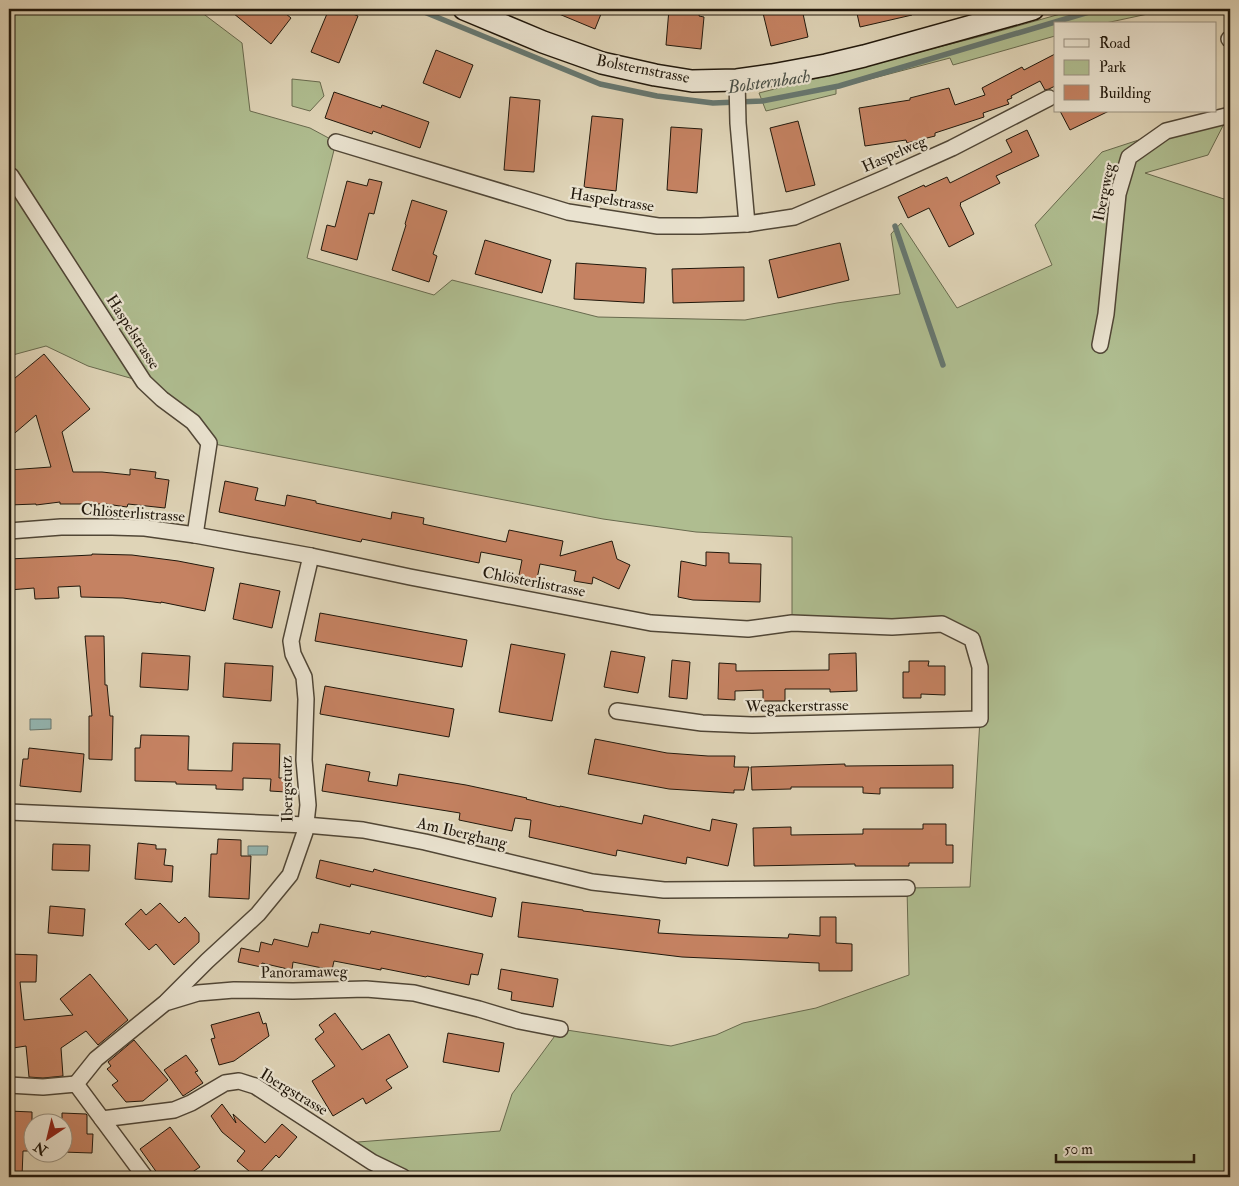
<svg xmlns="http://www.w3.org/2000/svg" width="1239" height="1186" viewBox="0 0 1239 1186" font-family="'IM FELL Double Pica',serif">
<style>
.green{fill:#afbd90;stroke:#686a4e}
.water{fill:#94b7b3;stroke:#667770}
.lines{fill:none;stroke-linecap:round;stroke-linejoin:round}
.stream{stroke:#667770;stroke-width:5.5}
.building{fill:#c58262;stroke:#20170b}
.street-casing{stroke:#504636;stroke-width:18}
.secondary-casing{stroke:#20170b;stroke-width:24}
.street{stroke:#eae3d0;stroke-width:15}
.secondary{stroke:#eae3d0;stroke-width:21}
.labels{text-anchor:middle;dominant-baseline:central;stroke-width:4.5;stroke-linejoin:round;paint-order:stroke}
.street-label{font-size:16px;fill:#20170b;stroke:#eae3d0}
.water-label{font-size:18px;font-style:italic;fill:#494f46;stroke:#eae3d0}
</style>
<rect width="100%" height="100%" fill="#dfd4b7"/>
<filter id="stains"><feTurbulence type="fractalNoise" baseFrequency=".004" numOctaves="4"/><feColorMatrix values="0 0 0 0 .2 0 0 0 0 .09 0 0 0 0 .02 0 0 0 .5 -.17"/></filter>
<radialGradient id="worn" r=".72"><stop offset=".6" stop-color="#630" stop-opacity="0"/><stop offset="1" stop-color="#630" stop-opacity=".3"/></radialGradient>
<g class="green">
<polygon points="9,9 197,9 242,43 250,111 310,128 336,142 307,258 434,295 452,280 598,317 745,320 837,303 900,294 891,234 901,223 957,308 1052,265 1035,225 1102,152 1166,131 1228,116 1208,155 1145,173 1230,201 1230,1177 403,1177 345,1143 500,1131 512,1094 560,1029 671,1046 716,1035 743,1023 816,1008 909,975 907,888 970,887 980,719 972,639 942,624 792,623 792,537 696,532 603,519 209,443 144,382 88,366 46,346 9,356"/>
<polygon points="1078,9 1171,9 1101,24 1055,24 1055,36 953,65 950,58 836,88 836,94 766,111 759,93 982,36"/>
<polygon points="292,79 320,82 324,96 310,111 292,106"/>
</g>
<g class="water">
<polygon points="30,719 51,719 51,729 30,730"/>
<polygon points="248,846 268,846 267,855 248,855"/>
</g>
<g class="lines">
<g class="stream">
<polyline points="417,9 600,84 657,96 713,103 762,101 839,86 1099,9"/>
<polyline points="895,226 943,365"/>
</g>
</g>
<g class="building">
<polygon points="228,9 280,9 291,18 271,44"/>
<polygon points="329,9 340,9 358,16 339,63 311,52"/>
<polygon points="547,9 603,9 595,29"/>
<polygon points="669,9 700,9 699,16 704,17 701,49 666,45"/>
<polygon points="762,9 802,9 808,37 771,46"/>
<polygon points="856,9 912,9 912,15 860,27"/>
<polygon points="436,50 473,65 460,98 423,83"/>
<polygon points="1055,54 1055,86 1049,89 1045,90 1040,81 1011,96 1012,98 1007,100 1009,104 983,113 984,117 935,133 935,136 907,143 906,140 865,146 859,108 910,100 910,98 949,88 955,105 985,95 982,88 1022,67 1024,70"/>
<polygon points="334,92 381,108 382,105 429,122 420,148 373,131 372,134 325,118"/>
<polygon points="510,97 540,100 534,172 504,170"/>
<polygon points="1060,111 1109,111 1070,130"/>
<polygon points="592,116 623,119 616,191 584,187"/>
<polygon points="798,121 815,185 786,192 770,128"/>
<polygon points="671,127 702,129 697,193 667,190"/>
<polygon points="1027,130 1039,156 996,176 1000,183 960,203 961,204 960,205 974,234 949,247 929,208 908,218 898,197 924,185 925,187 947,177 950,183 1012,152 1006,140"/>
<polygon points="369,179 382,182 374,214 369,213 357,260 321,250 327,225 335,227 347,181 367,186"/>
<polygon points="412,200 447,211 433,254 437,256 429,282 392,270 406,225 405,224"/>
<polygon points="485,240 551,260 542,293 475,274"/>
<polygon points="840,243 849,280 778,298 769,260"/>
<polygon points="576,263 646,268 644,303 574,299"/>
<polygon points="744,267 744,301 673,303 672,269"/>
<polygon points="44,354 90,409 62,432 73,472 102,472 130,475 130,469 156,472 155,478 169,480 165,508 128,504 127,507 106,504 60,504 60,502 36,505 36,504 9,505 9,470 51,467 36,415 9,438 9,383"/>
<polygon points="225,481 258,488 255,500 285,506 287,495 316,501 316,503 391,519 392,512 424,518 423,524 506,542 509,530 563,541 560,556 612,541 617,559 630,565 619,589 593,577 592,584 574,581 576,571 540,564 536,584 526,582 518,580 522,560 481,552 479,563 362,539 361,542 219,512"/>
<polygon points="706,552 729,553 729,563 761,564 760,602 693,600 678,597 681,561 706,566"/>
<polygon points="92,554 132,555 178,561 214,568 205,611 161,602 161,603 123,598 81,597 80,586 58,587 59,598 35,599 34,588 9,590 9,559 92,555"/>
<polygon points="240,583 280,591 272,628 233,619"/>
<polygon points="320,613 467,640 462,667 315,641"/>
<polygon points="85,636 104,636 105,685 107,685 110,716 113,716 112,760 89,759 89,716 92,716"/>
<polygon points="511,644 565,654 552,721 499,712"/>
<polygon points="611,651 645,657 638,693 604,687"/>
<polygon points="142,653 190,656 188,690 140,687"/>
<polygon points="856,653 857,691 830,692 830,689 785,689 785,701 763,701 763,690 735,691 735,700 718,699 719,663 736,664 736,671 829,670 829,654"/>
<polygon points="672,660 690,662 687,699 669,697"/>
<polygon points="909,661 929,661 928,666 945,666 945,695 921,694 921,698 903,698 903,672 909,672"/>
<polygon points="225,663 273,666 271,701 223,697"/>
<polygon points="325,686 454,709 449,737 320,714"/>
<polygon points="141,735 189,736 188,770 232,771 233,743 280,744 279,778 286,778 286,792 270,791 271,779 243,778 243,790 216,789 216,785 176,784 176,782 135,781 135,748 140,748"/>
<polygon points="595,739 667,753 708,756 735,756 734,767 749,767 744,790 734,790 734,793 669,789 588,774"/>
<polygon points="29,748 84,754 81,792 20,786 23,759 28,759"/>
<polygon points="326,764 370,772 368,781 397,786 399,774 466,785 527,798 526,799 560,807 560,806 642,824 644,815 710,831 712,819 737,824 728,866 687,857 686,864 617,850 616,856 529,837 531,820 515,818 512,831 459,820 460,813 322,791"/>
<polygon points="845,764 845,766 953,765 953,788 880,788 880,794 863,793 863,787 791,787 791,789 752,790 751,767"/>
<polygon points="923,824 946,824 946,845 953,845 953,863 909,863 909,866 855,866 855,864 754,866 753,828 791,827 791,835 863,834 863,829 923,829"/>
<polygon points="218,839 241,840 241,856 251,856 249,899 209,897 211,854 217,854"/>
<polygon points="138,843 156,845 156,849 166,849 164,865 173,866 172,882 135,879"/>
<polygon points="53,844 90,845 89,871 52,870"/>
<polygon points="320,860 373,872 374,869 384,872 496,898 492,917 351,884 350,887 316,878"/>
<polygon points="522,902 583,910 583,911 660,920 658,933 694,935 788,938 789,934 820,936 820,917 836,917 836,943 852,944 852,971 819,971 819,963 682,957 518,937"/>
<polygon points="160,903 179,923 185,917 199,933 199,942 174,965 156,944 149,950 125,924 141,909 146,915"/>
<polygon points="50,906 85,909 83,936 48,933"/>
<polygon points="320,924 370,934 371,931 483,954 478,975 471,974 469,985 427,976 426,977 381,968 381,970 334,961 332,970 293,962 292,970 262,963 261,967 238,962 241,948 259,952 261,942 272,945 274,939 308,947 312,932 318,933"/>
<polygon points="9,954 37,955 36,982 20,982 24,1020 73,1015 60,999 90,974 128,1020 98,1045 86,1031 61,1048 63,1076 43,1078 29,1077 26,1046 13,1048 11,1037 9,1037"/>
<polygon points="501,969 558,979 553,1007 511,1000 512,992 498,989"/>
<polygon points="259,1012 263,1024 266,1023 269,1036 234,1061 219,1065 211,1039 215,1038 211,1025"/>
<polygon points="335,1013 362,1050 389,1034 408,1067 386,1080 392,1088 366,1104 363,1098 333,1116 312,1081 335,1066 315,1039 324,1032 319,1025"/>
<polygon points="448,1033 504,1043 499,1072 443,1062"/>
<polygon points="134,1040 168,1080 143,1101 126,1102 112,1085 118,1081 107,1069 111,1066 108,1062"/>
<polygon points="186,1055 198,1071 195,1072 203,1083 183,1096 164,1070"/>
<polygon points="222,1104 236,1123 233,1114 265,1143 282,1124 297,1137 279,1158 276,1155 256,1177 237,1161 245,1151 222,1132 211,1116"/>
<polygon points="9,1111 32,1112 32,1151 23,1151 22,1177 9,1177"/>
<polygon points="62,1113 86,1114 87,1115 87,1134 93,1134 92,1153 62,1152"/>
<polygon points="170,1127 200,1167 185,1177 160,1177 140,1149"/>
</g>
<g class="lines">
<g class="street-casing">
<g id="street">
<polyline points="1229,39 1230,39"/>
<polyline points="737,80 738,123 747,224"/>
<polyline points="336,142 568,212 658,226 700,226 747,224 794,217 885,178 952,148 1049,98"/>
<polyline points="9,176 11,176 144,382 162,399 193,422 209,443 195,535"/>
<polyline points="1100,345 1106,314 1118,194 1129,157 1166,131 1230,115"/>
<polyline points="9,531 61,527 112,527 145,528 195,535 311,556 410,577 651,623 748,629 792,623 892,627 942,624 972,639 980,667 980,719 752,725 702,723 617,711"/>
<polyline points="9,812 306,825 363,830 425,842 592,882 664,890 907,888"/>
<polyline points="167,1001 207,961 258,914 290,875 305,832 308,805 304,760 306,699 304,677 293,654 291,641 311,556"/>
<polyline points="76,1084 96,1059 165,1003 198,993 234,990 293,991 366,989 414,993 479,1009 519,1021 560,1029"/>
<polyline points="9,1085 43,1087 76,1084 145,1177"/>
<polyline points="102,1119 174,1110 191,1103 225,1083 239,1081 255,1086 372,1162 403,1177"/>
</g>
</g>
<g class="secondary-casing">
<polyline id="secondary" points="464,9 543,42 602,63 655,75 692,81 737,80 772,75 826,65 864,56 1033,9"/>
</g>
<use href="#street" class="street"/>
<use href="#secondary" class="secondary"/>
</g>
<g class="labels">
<g class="street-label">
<text transform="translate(643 69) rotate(11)">Bolsternstrasse</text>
<text transform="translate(894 154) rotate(-24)">Haspelweg</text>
<text transform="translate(1104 192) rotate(-79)">Ibergweg</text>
<text transform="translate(612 200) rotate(9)">Haspelstrasse</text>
<text transform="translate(133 332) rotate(57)">Haspelstrasse</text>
<text transform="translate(133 513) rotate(4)">Chlösterlistrasse</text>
<text transform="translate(534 582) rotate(11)">Chlösterlistrasse</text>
<text transform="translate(797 706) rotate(-1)">Wegackerstrasse</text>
<text transform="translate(287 789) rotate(-91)">Ibergstutz</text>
<text transform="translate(462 833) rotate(13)">Am Iberghang</text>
<text transform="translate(304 972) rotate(-1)">Panoramaweg</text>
<text transform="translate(294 1092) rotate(31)">Ibergstrasse</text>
</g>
<g class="water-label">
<text transform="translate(769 82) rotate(-8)">Bolsternbach</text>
</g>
</g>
<rect width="1239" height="1186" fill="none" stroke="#dfd4b7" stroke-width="30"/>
<rect x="10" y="10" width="1219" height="1166" fill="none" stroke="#20170b" stroke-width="2.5"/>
<rect x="15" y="15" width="1209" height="1156" fill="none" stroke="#20170b"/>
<rect x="1054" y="22" width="162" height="90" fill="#eae3d0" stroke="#999181"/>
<rect x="1064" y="39" width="25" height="8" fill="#eae3d0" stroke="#999181"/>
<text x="1099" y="48" font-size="15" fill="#20170b">Road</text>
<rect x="1064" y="60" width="25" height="15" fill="#afbd90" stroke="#999181"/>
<text x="1099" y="72" font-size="15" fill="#20170b">Park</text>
<rect x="1064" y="85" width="25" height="15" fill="#c58262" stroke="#999181"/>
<text x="1099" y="98" font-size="15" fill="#20170b">Building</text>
<g transform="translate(48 1138) rotate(215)"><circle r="24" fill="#eae3d0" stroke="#999181"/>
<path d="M0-4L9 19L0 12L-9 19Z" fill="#8f2418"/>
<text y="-8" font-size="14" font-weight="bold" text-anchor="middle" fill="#20170b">N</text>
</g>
<path d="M1056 1154v8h138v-8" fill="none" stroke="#20170b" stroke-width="2.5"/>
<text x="1064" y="1154" font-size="15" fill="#20170b" stroke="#eae3d0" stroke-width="4" paint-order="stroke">50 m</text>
<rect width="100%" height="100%" filter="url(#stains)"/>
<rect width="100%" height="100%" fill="url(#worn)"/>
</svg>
